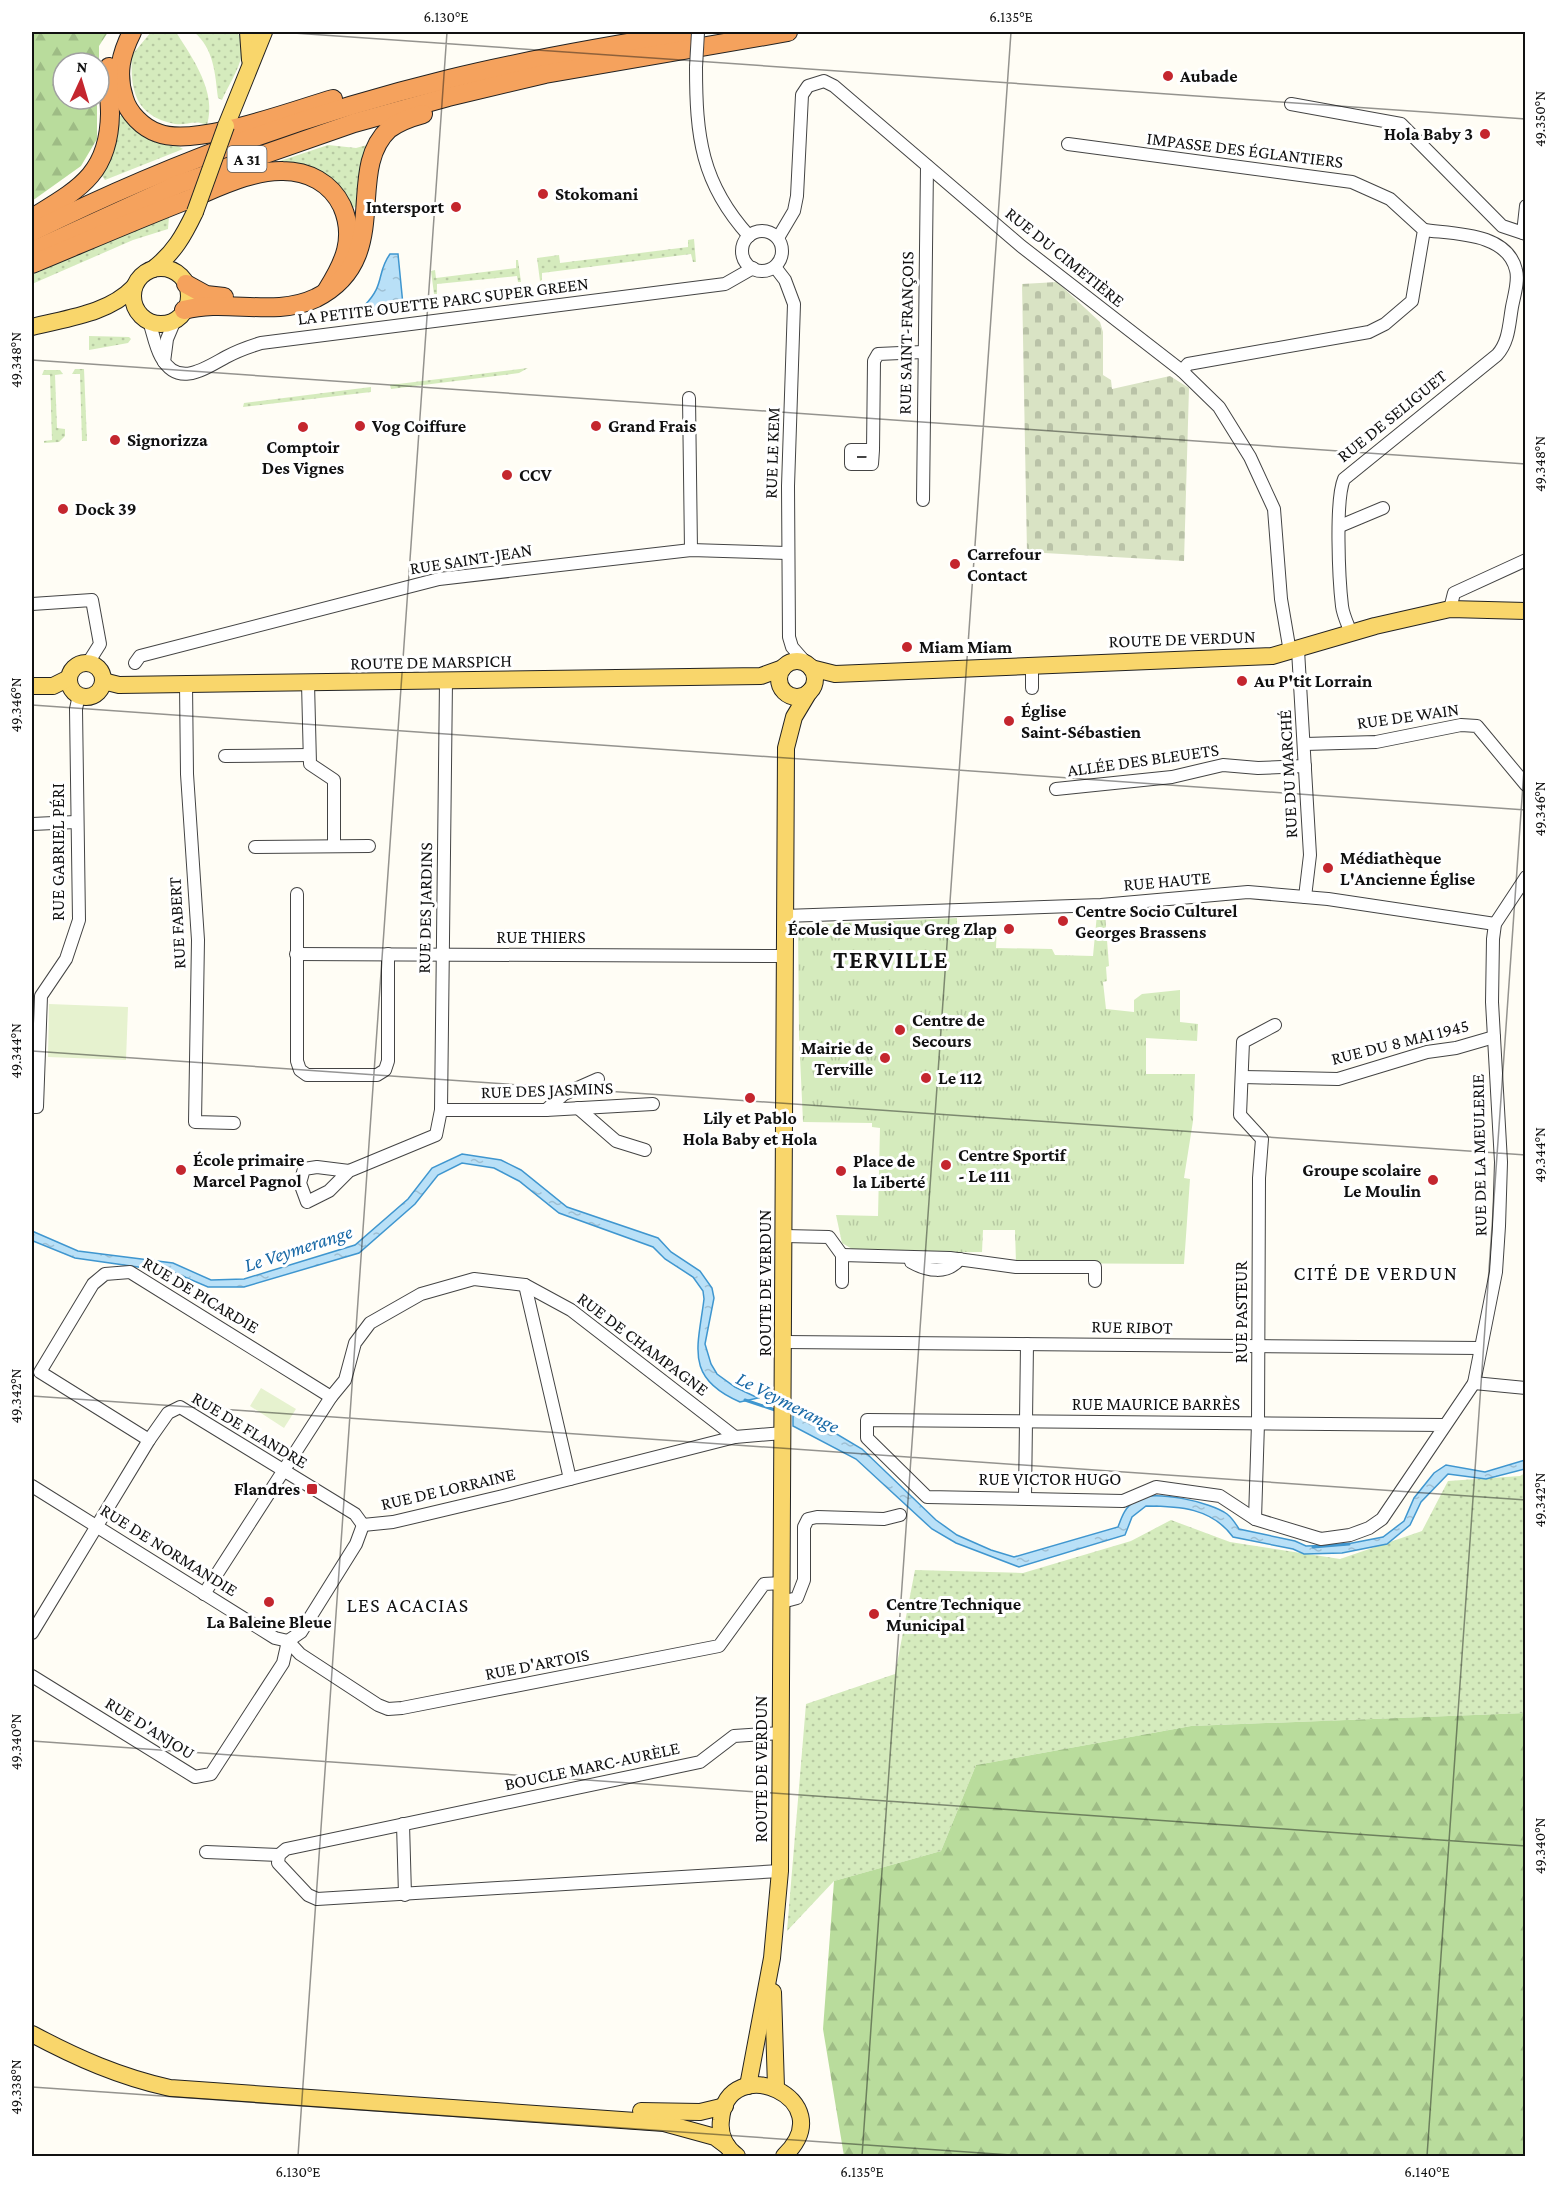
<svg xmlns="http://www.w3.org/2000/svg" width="1557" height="2188" viewBox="0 0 1557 2188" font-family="'Crimson Pro',serif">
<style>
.grass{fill:url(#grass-dots)}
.forest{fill:url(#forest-firs)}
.cemetery{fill:url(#cemetery-stones)}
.park{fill:url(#park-tufts)}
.pitch{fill:#e6f2cf}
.water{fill:url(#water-ripples);stroke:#3f96cf;stroke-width:1.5}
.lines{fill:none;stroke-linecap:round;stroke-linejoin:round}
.stream{stroke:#3f96cf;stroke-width:3}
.minor-casing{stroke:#444;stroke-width:14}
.major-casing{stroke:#222;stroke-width:18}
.highway-casing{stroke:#222;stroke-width:20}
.minor{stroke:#fff;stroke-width:12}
.major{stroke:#f9d66b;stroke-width:16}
.highway{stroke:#f5a25d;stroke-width:18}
.minor-bridge-casing{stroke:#444;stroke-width:14;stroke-linecap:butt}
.major-bridge-casing{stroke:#222;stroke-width:18;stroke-linecap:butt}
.minor-bridge{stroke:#fff;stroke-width:12}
.major-bridge{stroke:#f9d66b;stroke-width:16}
.ticks{fill:none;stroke:#111;stroke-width:1.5;stroke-opacity:0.45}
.poi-dot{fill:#c4262e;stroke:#fff;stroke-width:2}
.labels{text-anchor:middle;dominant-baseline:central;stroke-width:6;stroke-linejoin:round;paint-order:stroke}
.shield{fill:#fff;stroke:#585858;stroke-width:1.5}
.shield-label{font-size:16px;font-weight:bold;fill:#111}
.poi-label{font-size:18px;font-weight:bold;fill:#111;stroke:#fff;text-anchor:start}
.street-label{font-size:18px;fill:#111;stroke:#fff}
.water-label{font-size:20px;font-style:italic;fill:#1768a6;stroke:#fff}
.neighbourhood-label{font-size:20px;letter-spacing:1.5px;fill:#111;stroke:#fff}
.district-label{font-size:24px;font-weight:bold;letter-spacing:1.5px;fill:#111;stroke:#fff}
.neatline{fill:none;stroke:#111;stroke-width:2}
.ticks-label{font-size:15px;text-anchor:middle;fill:#111}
</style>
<defs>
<pattern id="grass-dots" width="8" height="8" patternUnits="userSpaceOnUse" patternTransform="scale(1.5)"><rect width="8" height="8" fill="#d5ebbd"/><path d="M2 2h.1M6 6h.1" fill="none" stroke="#b6c8a1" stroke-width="1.8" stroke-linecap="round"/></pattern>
<pattern id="forest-firs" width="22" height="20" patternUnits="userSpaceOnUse" patternTransform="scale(1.5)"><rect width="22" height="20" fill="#b9dc9c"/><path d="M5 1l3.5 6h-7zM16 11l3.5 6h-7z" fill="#9ebc85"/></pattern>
<pattern id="cemetery-stones" width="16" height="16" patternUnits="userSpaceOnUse" patternTransform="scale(1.5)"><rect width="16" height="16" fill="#d9e3c4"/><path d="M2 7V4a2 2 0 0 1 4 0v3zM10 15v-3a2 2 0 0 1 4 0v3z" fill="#b9c2a7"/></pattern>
<pattern id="park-tufts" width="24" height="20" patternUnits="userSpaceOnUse" patternTransform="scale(1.5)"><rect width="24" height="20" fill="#d5ebbd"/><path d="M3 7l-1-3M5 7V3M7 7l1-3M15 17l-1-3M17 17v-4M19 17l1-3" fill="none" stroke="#b6c8a1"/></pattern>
<pattern id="water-ripples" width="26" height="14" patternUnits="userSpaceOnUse" patternTransform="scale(1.5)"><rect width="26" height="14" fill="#b9e0f7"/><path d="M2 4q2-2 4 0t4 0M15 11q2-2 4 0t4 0" fill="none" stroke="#9ebfd3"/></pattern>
</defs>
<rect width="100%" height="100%" fill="#fffdf5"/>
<g class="grass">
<path d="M151,32H176C193,59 217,92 207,125C193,119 187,126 175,124C135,116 130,90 132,55Z"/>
<path d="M194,32H237C252,53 231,79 222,100L218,98C215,73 214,49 194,32Z"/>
<polygon points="120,116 123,116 183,149 105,180 102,176 116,139"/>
<path d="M328,145L356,148L367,145L357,206L353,208C336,174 317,165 280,161Z"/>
<polygon points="169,217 168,229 133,240 32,284 32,275 107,241"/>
<polygon points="694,239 696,262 693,262 691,254 542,273 542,280 540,281 537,258 559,255 560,263 688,247 688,240"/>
<polygon points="516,260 518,260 521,282 518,282 517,276 437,284 437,294 434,294 431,271 435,270 436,278 516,268"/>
<polygon points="89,336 129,337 131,339 128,343 89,350"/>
<polygon points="528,368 519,373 391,389 390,385"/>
<polygon points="75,369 84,369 87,441 82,441 80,374 72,374"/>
<polygon points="44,370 60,370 63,374 55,375 57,428 65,429 65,436 59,442 44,443 44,441 52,440 50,375 42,375"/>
<polygon points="371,387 371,392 243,407 244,403"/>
<polygon points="1525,1473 1525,1713 1191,1726 976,1765 941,1851 834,1881 787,1931 806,1704 895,1674 915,1570 1023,1573 1131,1541 1171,1520 1230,1542 1340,1559 1422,1531 1448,1481 1520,1476"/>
</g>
<g class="forest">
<polygon points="32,32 108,32 99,46 99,63 63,63 63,99 97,99 97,139 81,166 32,201"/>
<polygon points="1525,1713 1525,2156 844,2156 823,2029 834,1881 941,1851 976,1765 1191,1726"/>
</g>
<polygon class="cemetery" points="1057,282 1100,322 1103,332 1103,375 1111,380 1112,389 1170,376 1189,388 1184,561 1027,552 1022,284"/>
<polygon class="park" points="1097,914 1105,914 1109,966 1106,967 1107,981 1103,982 1106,1009 1134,1012 1134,1000 1142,994 1180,990 1180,1022 1198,1024 1197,1041 1146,1038 1146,1074 1195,1074 1193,1121 1184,1178 1190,1179 1184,1264 1016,1263 1015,1230 983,1230 982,1252 859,1253 842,1243 836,1215 878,1216 880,1128 872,1127 872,1123 803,1122 799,1035 798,925 957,918 957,925 997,925 996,948 1052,949 1055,955 1093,956"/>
<g class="pitch">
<polygon points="49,1004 128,1007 126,1060 48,1057"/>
<polygon points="261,1388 296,1409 284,1428 250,1406"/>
</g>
<g class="water">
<path d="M390,254H398L403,305L366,314L364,306C386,284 376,273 390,254Z"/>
<path d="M462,1154L501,1160L521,1170L567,1207L658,1238L671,1252L700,1271L712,1288L714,1298L705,1344L711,1364L717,1374L735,1387L758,1398L740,1402C684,1378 698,1347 704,1299L703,1291L693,1277L665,1259L653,1247L559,1213L519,1181L494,1168L462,1163L438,1175L415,1204L359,1253L244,1287H208L173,1272L75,1258L33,1241L32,1231L78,1251L173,1263L211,1280L244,1279L355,1245L408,1199L432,1168Z"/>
<path d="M793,1408L862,1449L936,1520L957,1535L991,1550L1014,1557L1118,1527C1122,1516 1125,1507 1136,1500C1153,1489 1211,1502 1227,1514C1232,1518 1236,1524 1239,1529L1295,1541L1306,1546L1342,1545L1383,1537L1404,1521L1414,1498L1434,1473L1446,1465L1485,1472L1525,1460V1469L1486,1479L1448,1474L1421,1502L1410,1525L1387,1544L1342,1553L1304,1554L1293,1549L1233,1537C1212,1508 1179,1506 1146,1506L1132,1517L1125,1535L1019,1567L956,1543L932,1529L856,1459L793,1426Z"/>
</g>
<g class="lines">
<g class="stream">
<polyline points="745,1400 778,1411"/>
<polyline points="1313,1547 1349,1544"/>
</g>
<g class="minor-casing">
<g id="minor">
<path d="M696,67C696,136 701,183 749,236"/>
<polyline points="1291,104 1401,124 1502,226 1526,234"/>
<polyline points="1068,144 1352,182 1390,199 1424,230 1412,301 1385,324 1369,332 1188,364 1182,371"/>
<circle cx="762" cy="251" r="20"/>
<polyline points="1523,233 1526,206"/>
<polyline points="778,238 794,211 797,196 802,95 808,86 824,81 834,86 1021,246 1182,371 1219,407 1250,457 1274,509 1281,599 1290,652"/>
<polyline points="775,267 785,280 794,304 788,486 789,637 792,647 806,663"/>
<path d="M149,321C153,333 155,346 161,357C178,388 204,369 226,357C237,351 248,347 261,343L725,284L753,268"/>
<polyline points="164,362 167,339 175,320"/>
<polyline points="689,398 691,550"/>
<polyline points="873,450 851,450 851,464 872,464 873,450 874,361 878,354 923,352"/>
<polyline points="923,500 927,166"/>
<polyline points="1340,526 1383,508"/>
<polyline points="32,604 92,600 100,644 88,663"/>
<polyline points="1450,609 1454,593 1526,560"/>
<path d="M1351,633C1348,625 1343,615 1342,606C1339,581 1335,500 1344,479L1497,355C1509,342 1509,324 1512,307C1514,296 1519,281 1516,270C1507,232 1453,234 1424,230"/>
<polyline points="1298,650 1310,855 1305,897"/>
<polyline points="135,663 140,656 439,579 691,550 787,553"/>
<polyline points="308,683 310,764 334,780 334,846"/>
<polyline points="186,684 187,774 198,940 195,1122 234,1123"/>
<polyline points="1032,688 1032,665"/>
<polyline points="1305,744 1376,742 1461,725 1477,726 1526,785"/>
<polyline points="225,756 309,755"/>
<polyline points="1056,789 1172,777 1223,765 1258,768 1305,766"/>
<polyline points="32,824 76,822"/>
<polyline points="255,847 369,846"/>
<polyline points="297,894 297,1061 300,1070 307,1075 377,1075 385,1070 388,1061 388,954"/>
<polyline points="784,916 1101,905 1248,892 1328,899 1495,924"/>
<polyline points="296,954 784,956"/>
<polyline points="1242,1077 1338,1079 1427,1052 1456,1048 1494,1037"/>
<polyline points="32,1107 37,1107 41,996 66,959 79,920 76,709 79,695"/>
<polyline points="578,1108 616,1141 645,1150"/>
<polyline points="441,1110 546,1110 653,1104"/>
<polyline points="546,1110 564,1094 598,1079"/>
<polyline points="349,1171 317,1167 304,1169 300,1183 307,1202 329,1191 349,1171 436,1135 441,1110 446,681"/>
<polyline points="785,1236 829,1237 842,1255"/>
<path d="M910,1257L911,1262C927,1271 947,1275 960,1259"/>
<polyline points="842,1282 842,1255 950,1258 1016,1267 1095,1267 1095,1281"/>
<polyline points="525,1285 570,1479"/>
<polyline points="784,1342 1480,1348"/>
<polyline points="1474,1383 1526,1388"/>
<polyline points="1444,1425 867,1420 867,1438 927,1497 1123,1501 1156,1487 1220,1496 1255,1519 1321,1539 1350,1535 1369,1528 1382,1519 1474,1383 1496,1272 1499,1226 1501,1162 1492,1002 1493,939 1495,924 1526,877"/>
<polyline points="149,1440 40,1372 93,1284 105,1274 130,1272 331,1397"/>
<polyline points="32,1486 275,1638 288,1641"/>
<polyline points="1025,1497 1027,1344"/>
<polyline points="1255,1519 1258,1423 1259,1178 1262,1139 1240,1115 1243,1042 1275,1025"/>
<polyline points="363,1525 393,1522 503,1496 735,1437 783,1433"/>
<polyline points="204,1594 331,1397 345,1380 355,1343 370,1323 421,1294 474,1279 499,1282 525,1285 571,1310 735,1437"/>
<polyline points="782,1602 797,1598 804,1580 804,1527 808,1519 817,1517 884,1519 900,1515"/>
<polyline points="32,1633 149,1440 168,1413 180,1407 355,1514 363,1525"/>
<polyline points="288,1641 300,1654 378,1705 388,1709 402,1708 719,1646 764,1584 782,1583"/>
<polyline points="288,1641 301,1632 356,1544 363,1525"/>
<polyline points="32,1676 195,1777 211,1774 283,1663 288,1641"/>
<polyline points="403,1824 405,1895"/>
<polyline points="206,1852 279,1855"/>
<polyline points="780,1871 317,1899 308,1895 278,1863 279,1855 286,1849 700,1762 734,1736 781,1733"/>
</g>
</g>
<g class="major-casing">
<g id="major">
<polyline points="248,32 250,60"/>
<polyline points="226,126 264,32"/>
<circle cx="161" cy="296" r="28"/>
<path d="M153,269C174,253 184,235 195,212"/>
<path d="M32,327C67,318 108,314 134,287"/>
<circle cx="797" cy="679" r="18"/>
<circle cx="86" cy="680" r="17"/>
<polyline points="811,668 835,674 1272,656 1375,626 1450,609 1526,611"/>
<polyline points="103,681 119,685 761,676 783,668"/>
<polyline points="32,686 53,686 69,678"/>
<polyline points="773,1992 776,2087"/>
<path d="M32,2034C77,2058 120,2077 170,2088L664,2123L715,2137L727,2146"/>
<polyline points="748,2086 772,1958 780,1871 786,748 794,717 809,692"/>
<polyline points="641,2111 700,2112 725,2106"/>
<path d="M737,2156C726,2148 719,2135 721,2120C727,2049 844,2099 784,2156"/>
</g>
</g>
<g class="highway-casing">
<g id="highway">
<path d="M132,32C121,54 116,73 124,98C128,113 143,128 158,133C195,148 294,110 333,99"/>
<path d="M32,218C79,189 109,174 110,114C110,98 107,83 109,67"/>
<path d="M32,232C164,166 306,114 449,79C530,59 613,45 695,32"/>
<polyline points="32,251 179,184 354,123 448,97 545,74 788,32"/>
<path d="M32,264C85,242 138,219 192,198C219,187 253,170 283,171C308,171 331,183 342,206C356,238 344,263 327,290"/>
<polyline points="186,284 206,295 224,297"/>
<path d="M184,310C226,298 274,318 316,298C395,258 343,172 389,129C398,122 412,117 423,114"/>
</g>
</g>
<use href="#minor" class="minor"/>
<use href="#major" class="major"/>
<use href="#highway" class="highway"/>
<g class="minor-bridge-casing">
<polyline id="minor-bridge" points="696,67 698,32"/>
</g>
<g class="major-bridge-casing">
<polyline id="major-bridge" points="195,212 226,126"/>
</g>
<use href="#minor-bridge" class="minor-bridge"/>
<use href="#major-bridge" class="major-bridge"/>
</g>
<path class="ticks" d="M279,32L1526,119M32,360L1526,464M32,705L1526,810M32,1051L1526,1155M32,1396L1526,1500M32,1741L1526,1846M32,2087L1026,2156M298,2156L447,32M862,2156L1011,32M1427,2156L1526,741"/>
<g class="poi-dot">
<circle cx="1168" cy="76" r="6"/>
<circle cx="1485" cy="134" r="6"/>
<circle cx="543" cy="194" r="6"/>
<circle cx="456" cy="207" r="6"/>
<circle cx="360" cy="426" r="6"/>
<circle cx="596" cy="426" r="6"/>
<circle cx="303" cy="427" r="6"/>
<circle cx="115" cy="440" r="6"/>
<circle cx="507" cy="475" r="6"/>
<circle cx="63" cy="509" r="6"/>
<circle cx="955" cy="564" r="6"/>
<circle cx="907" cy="647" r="6"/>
<circle cx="1242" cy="681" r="6"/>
<circle cx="1009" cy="721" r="6"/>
<circle cx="1328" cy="868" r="6"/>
<circle cx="1063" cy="921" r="6"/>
<circle cx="1009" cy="929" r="6"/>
<circle cx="900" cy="1030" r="6"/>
<circle cx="885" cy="1058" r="6"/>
<circle cx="926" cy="1078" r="6"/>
<circle cx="750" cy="1098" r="6"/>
<circle cx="946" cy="1165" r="6"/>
<circle cx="181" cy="1170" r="6"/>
<circle cx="841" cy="1171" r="6"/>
<circle cx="1433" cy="1180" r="6"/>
<rect x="306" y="1483" width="12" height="12" rx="3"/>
<circle cx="269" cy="1602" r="6"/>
<circle cx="874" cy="1614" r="6"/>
</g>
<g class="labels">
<rect class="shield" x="227.5" y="146" width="39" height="26" rx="4.5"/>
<g class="shield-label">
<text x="247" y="159">A 31</text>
</g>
<g class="poi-label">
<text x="1180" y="76">Aubade</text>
<text x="1473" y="134" text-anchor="end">Hola Baby 3</text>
<text x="555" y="194">Stokomani</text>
<text x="444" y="207" text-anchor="end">Intersport</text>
<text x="372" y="426">Vog Coiffure</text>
<text x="608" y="426">Grand Frais</text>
<text x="127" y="440">Signorizza</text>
<text x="303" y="447" text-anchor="middle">Comptoir<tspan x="303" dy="21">Des Vignes</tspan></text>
<text x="519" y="475">CCV</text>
<text x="75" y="509">Dock 39</text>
<text x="967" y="554">Carrefour<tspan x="967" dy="21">Contact</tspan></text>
<text x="919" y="647">Miam Miam</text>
<text x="1254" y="681">Au P'tit Lorrain</text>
<text x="1021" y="711">Église<tspan x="1021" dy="21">Saint-Sébastien</tspan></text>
<text x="1340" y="858">Médiathèque<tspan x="1340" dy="21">L'Ancienne Église</tspan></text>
<text x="1075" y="911">Centre Socio Culturel<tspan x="1075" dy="21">Georges Brassens</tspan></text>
<text x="997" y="929" text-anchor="end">École de Musique Greg Zlap</text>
<text x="912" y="1020">Centre de<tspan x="912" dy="21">Secours</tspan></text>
<text x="873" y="1048" text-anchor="end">Mairie de<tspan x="873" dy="21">Terville</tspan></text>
<text x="938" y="1078">Le 112</text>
<text x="750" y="1118" text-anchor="middle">Lily et Pablo<tspan x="750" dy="21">Hola Baby et Hola</tspan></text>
<text x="958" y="1155">Centre Sportif<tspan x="958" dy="21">- Le 111</tspan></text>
<text x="193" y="1160">École primaire<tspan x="193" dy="21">Marcel Pagnol</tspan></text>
<text x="853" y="1161">Place de<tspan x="853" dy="21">la Liberté</tspan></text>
<text x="1421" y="1170" text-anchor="end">Groupe scolaire<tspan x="1421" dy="21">Le Moulin</tspan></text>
<text x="300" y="1489" text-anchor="end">Flandres</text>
<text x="886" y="1604">Centre Technique<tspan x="886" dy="21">Municipal</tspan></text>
<text x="269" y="1622" text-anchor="middle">La Baleine Bleue</text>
</g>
<g class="street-label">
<text transform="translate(1245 150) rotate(7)">IMPASSE DES ÉGLANTIERS</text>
<text transform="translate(1065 257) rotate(39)">RUE DU CIMETIÈRE</text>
<text transform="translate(443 301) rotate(-7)">LA PETITE OUETTE PARC SUPER GREEN</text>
<text transform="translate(906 333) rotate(-89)">RUE SAINT-FRANÇOIS</text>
<text transform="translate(1392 416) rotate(-39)">RUE DE SELIGUET</text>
<text transform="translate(772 453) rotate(-88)">RUE LE KEM</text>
<text transform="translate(471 559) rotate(-9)">RUE SAINT-JEAN</text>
<text transform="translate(1182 639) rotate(-2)">ROUTE DE VERDUN</text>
<text transform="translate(431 662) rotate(-1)">ROUTE DE MARSPICH</text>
<text transform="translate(1408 716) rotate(-8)">RUE DE WAIN</text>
<text transform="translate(1143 760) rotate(-8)">ALLÉE DES BLEUETS</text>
<text transform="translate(1288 774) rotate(-93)">RUE DU MARCHÉ</text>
<text transform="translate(58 852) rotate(-90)">RUE GABRIEL PÉRI</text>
<text transform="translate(1167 881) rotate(-5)">RUE HAUTE</text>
<text transform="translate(425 908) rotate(-89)">RUE DES JARDINS</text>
<text transform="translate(177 923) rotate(-93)">RUE FABERT</text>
<text x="541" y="937">RUE THIERS</text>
<text transform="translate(1400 1042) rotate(-14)">RUE DU 8 MAI 1945</text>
<text transform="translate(547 1090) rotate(-2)">RUE DES JASMINS</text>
<text transform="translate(1479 1155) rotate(-91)">RUE DE LA MEULERIE</text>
<text transform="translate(765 1283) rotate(-90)">ROUTE DE VERDUN</text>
<text transform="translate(201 1295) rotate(31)">RUE DE PICARDIE</text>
<text transform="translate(1241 1312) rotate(-90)">RUE PASTEUR</text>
<text transform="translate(1132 1327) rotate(1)">RUE RIBOT</text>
<text transform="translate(643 1344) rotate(37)">RUE DE CHAMPAGNE</text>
<text x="1156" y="1404">RUE MAURICE BARRÈS</text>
<text transform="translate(250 1430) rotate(31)">RUE DE FLANDRE</text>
<text x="1050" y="1479">RUE VICTOR HUGO</text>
<text transform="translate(448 1489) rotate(-13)">RUE DE LORRAINE</text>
<text transform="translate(169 1550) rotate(32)">RUE DE NORMANDIE</text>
<text transform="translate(537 1664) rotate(-11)">RUE D'ARTOIS</text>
<text transform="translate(150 1728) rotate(32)">RUE D'ANJOU</text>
<text transform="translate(592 1766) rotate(-12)">BOUCLE MARC-AURÈLE</text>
<text transform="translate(761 1769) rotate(-90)">ROUTE DE VERDUN</text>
</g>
<g class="water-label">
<text transform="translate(298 1248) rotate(-18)">Le Veymerange</text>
<text transform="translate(788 1402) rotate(27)">Le Veymerange</text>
</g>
<g class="neighbourhood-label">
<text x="1376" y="1273">CITÉ DE VERDUN</text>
<text x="408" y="1605">LES ACACIAS</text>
</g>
<g class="district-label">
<text x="891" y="959">TERVILLE</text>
</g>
</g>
<rect width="1557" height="2188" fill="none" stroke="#ffffff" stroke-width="66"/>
<g transform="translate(81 81) rotate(4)"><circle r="28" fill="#ffffff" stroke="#a0a0a0" stroke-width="1.5"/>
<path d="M0-4.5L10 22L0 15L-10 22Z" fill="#c4262e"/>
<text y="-9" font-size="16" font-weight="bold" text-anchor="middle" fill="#111111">N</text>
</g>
<rect x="33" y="33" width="1491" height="2122" class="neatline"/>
<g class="ticks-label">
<text x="446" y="22">6.130°E</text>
<text x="1011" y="22">6.135°E</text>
<text transform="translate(1540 119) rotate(-90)" y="5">49.350°N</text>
<text transform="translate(16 360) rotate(-90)" y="5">49.348°N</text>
<text transform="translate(1540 464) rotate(-90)" y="5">49.348°N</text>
<text transform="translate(16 705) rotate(-90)" y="5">49.346°N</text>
<text transform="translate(1540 809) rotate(-90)" y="5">49.346°N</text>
<text transform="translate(16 1051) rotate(-90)" y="5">49.344°N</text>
<text transform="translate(1540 1155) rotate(-90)" y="5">49.344°N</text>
<text transform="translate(16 1396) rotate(-90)" y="5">49.342°N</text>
<text transform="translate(1540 1500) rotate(-90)" y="5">49.342°N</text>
<text transform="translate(16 1742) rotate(-90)" y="5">49.340°N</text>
<text transform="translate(1540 1846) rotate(-90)" y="5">49.340°N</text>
<text transform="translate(16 2087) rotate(-90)" y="5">49.338°N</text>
<text x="298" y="2177">6.130°E</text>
<text x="862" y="2177">6.135°E</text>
<text x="1427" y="2177">6.140°E</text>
</g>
</svg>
